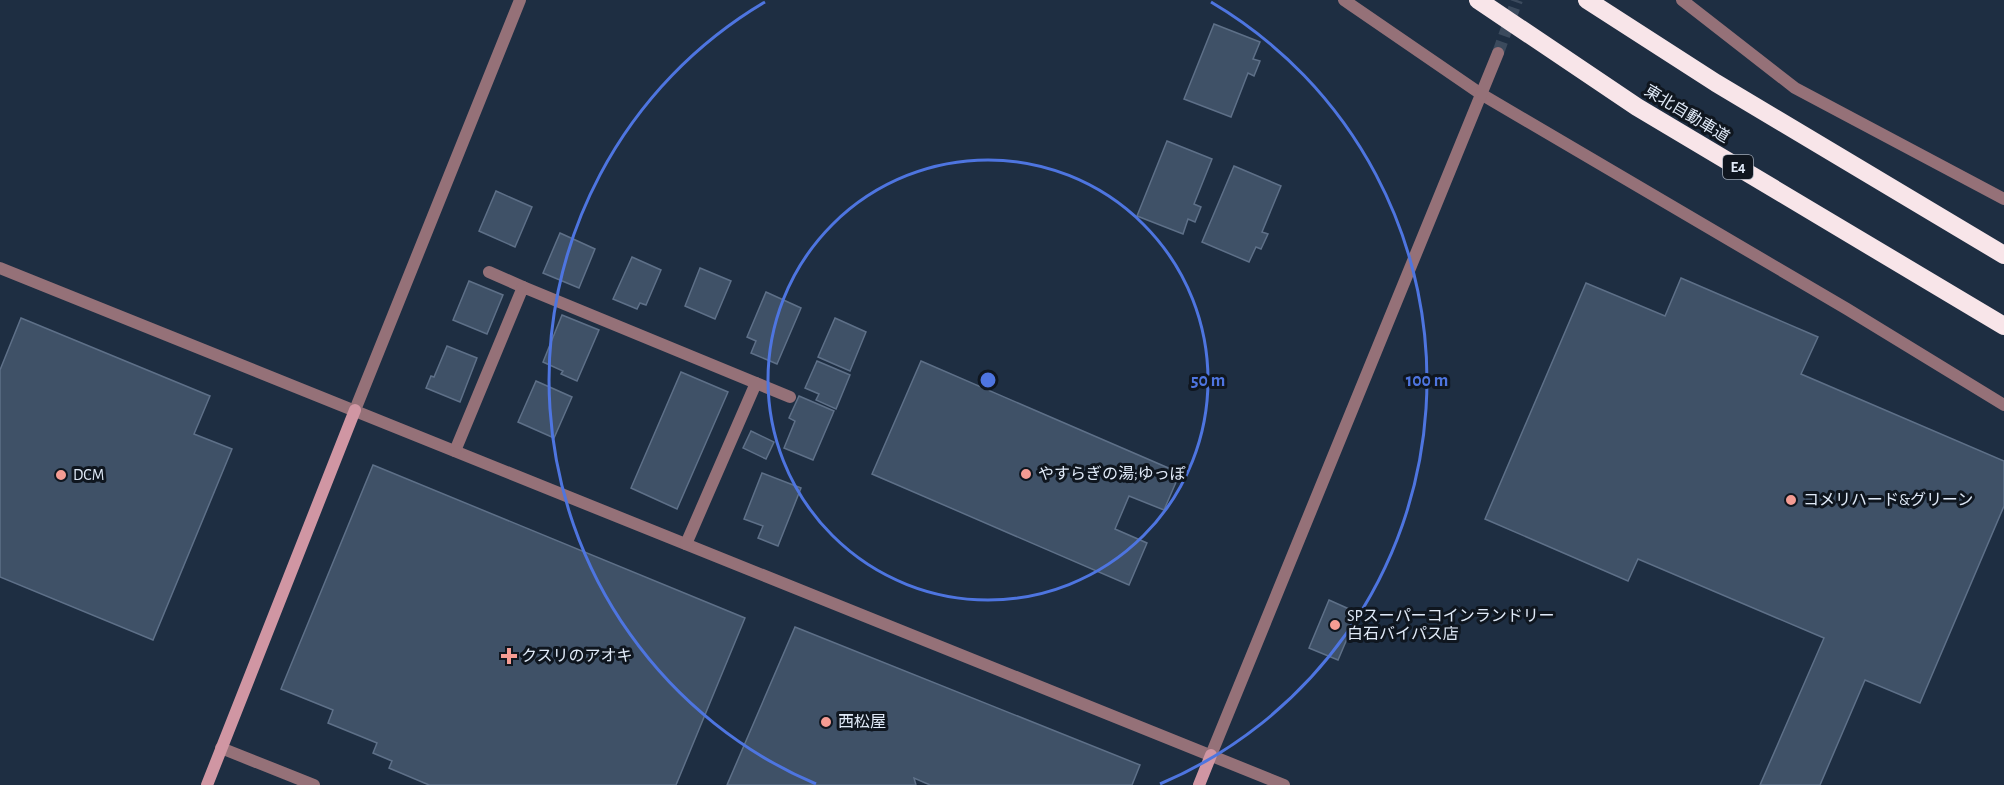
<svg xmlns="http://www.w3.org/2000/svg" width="2004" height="785" viewBox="0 0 2004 785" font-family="'Alegreya Sans','Noto Sans JP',sans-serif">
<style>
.building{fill:#3f5167;stroke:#5e7088;stroke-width:1.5}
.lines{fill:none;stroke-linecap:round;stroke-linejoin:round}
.street-tunnel{stroke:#3b4a5d;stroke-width:12;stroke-dasharray:12 6;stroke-linecap:butt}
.lane{stroke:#957178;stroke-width:12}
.street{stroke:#957178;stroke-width:12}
.secondary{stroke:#d096a3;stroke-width:12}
.highway{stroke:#f8e5e9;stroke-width:18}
.ring{fill:none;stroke:#4e75e0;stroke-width:3}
.poi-dot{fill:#f59c93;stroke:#0f161f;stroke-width:2}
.labels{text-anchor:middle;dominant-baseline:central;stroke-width:6;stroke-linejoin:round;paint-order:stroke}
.shield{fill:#0f161f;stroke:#a1aab7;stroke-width:1.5}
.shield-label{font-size:15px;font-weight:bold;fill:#e0eaf8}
.street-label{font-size:16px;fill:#e0eaf8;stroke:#0f161f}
.poi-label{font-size:16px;fill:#e0eaf8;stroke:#0f161f;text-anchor:start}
.centre{fill:#4e75e0;stroke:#0f161f;stroke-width:3}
.ring-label{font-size:18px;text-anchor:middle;font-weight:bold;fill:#4e75e0;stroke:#0f161f;stroke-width:6;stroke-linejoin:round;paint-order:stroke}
</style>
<rect width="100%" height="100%" fill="#1e2e42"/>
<g class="building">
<polygon points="1214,24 1260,42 1253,59 1260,61 1254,76 1248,73 1231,117 1184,99"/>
<polygon points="1167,141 1212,159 1194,204 1201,207 1195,222 1188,219 1183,234 1137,216"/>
<polygon points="1234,166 1281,186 1262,232 1268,234 1261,249 1256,247 1249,262 1202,242"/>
<polygon points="496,191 532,207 515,247 479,231"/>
<polygon points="560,233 595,249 579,288 543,273"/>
<polygon points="632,257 661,270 646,305 640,303 637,309 613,299"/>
<polygon points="700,268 731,281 715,319 685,306"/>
<polygon points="1681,278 1818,337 1801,374 2004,461 2004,506 1920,703 1865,680 1820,785 1760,785 1824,638 1638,559 1628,581 1485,519 1586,283 1665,316"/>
<polygon points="469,281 503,295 487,334 453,320"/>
<polygon points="766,292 801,308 777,364 751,353 756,341 747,337"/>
<polygon points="562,315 599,330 577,381 561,374 563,371 543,362"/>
<polygon points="21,318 210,396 194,434 232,449 153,640 0,577 0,370"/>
<polygon points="835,318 866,332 850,371 818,357"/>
<polygon points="447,346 477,358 460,402 426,388 431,376 434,377"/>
<polygon points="817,361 850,375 836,409 816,400 819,394 805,388"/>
<polygon points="921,361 1180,473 1164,510 1129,496 1115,529 1147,543 1129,585 872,474"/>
<polygon points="681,372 728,392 677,509 631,488"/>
<polygon points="536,381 572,397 554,438 518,422"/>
<polygon points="799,396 834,411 813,460 784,448 795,421 789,418"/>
<polygon points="751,431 774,442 766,459 743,448"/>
<polygon points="373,465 745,618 676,785 429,785 389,768 392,761 373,753 377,743 328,723 333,710 281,689"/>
<polygon points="762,473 801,488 778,546 758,538 763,526 744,519"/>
<polygon points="1329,600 1358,613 1338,660 1309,648"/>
<polygon points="795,627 1140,765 1132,785 930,785 914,778 916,785 727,785"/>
</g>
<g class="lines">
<polyline class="street-tunnel" points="1498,53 1517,0"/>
<polyline class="lane" points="221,748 314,785"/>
<g class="street">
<polyline points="1344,0 1481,94 1847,309 2004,405"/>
<polyline points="1682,0 1795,88 2004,199"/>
<polyline points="0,268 1284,785"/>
<polyline points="489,272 523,287"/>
<polyline points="756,383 790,397"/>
<polyline points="355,410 520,0"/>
<polyline points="455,451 523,287 756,383 686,544"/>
<polyline points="1211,755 1498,53"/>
</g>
<g class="secondary">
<polyline points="207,785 355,410"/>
<polyline points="1199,785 1211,755"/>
</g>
<g class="highway">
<polyline points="1478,0 1637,107 2004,326"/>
<polyline points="1587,0 1716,83 2004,255"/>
</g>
</g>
<g class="ring">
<circle cx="988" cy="380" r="220"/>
<path d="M816 784A439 439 0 0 1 765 2M1211 2A439 439 0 0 1 1160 784"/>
</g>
<g class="poi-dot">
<circle cx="1026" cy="474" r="6"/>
<circle cx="61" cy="475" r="6"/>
<circle cx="1791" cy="500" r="6"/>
<circle cx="1335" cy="625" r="6"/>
<path d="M506 647h6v6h6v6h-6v6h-6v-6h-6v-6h6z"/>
<circle cx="826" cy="722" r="6"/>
</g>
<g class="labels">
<rect class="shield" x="1723" y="155" width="30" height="24" rx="4.5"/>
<g class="shield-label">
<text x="1738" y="167">E4</text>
</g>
<g class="street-label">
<text transform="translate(1687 114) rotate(31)">東北自動車道</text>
</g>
<g class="poi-label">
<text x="1038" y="474">やすらぎの湯;ゆっぽ</text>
<text x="73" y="475">DCM</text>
<text x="1803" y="500">コメリハード&amp;グリーン</text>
<text x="1347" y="616">SPスーパーコインランドリー<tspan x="1347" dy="18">白石バイパス店</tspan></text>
<text x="521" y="656">クスリのアオキ</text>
<text x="838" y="722">西松屋</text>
</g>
</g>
<circle cx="988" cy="380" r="9" class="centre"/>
<g class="ring-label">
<text x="1208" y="386">50 m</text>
<text x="1427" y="386">100 m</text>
</g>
</svg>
